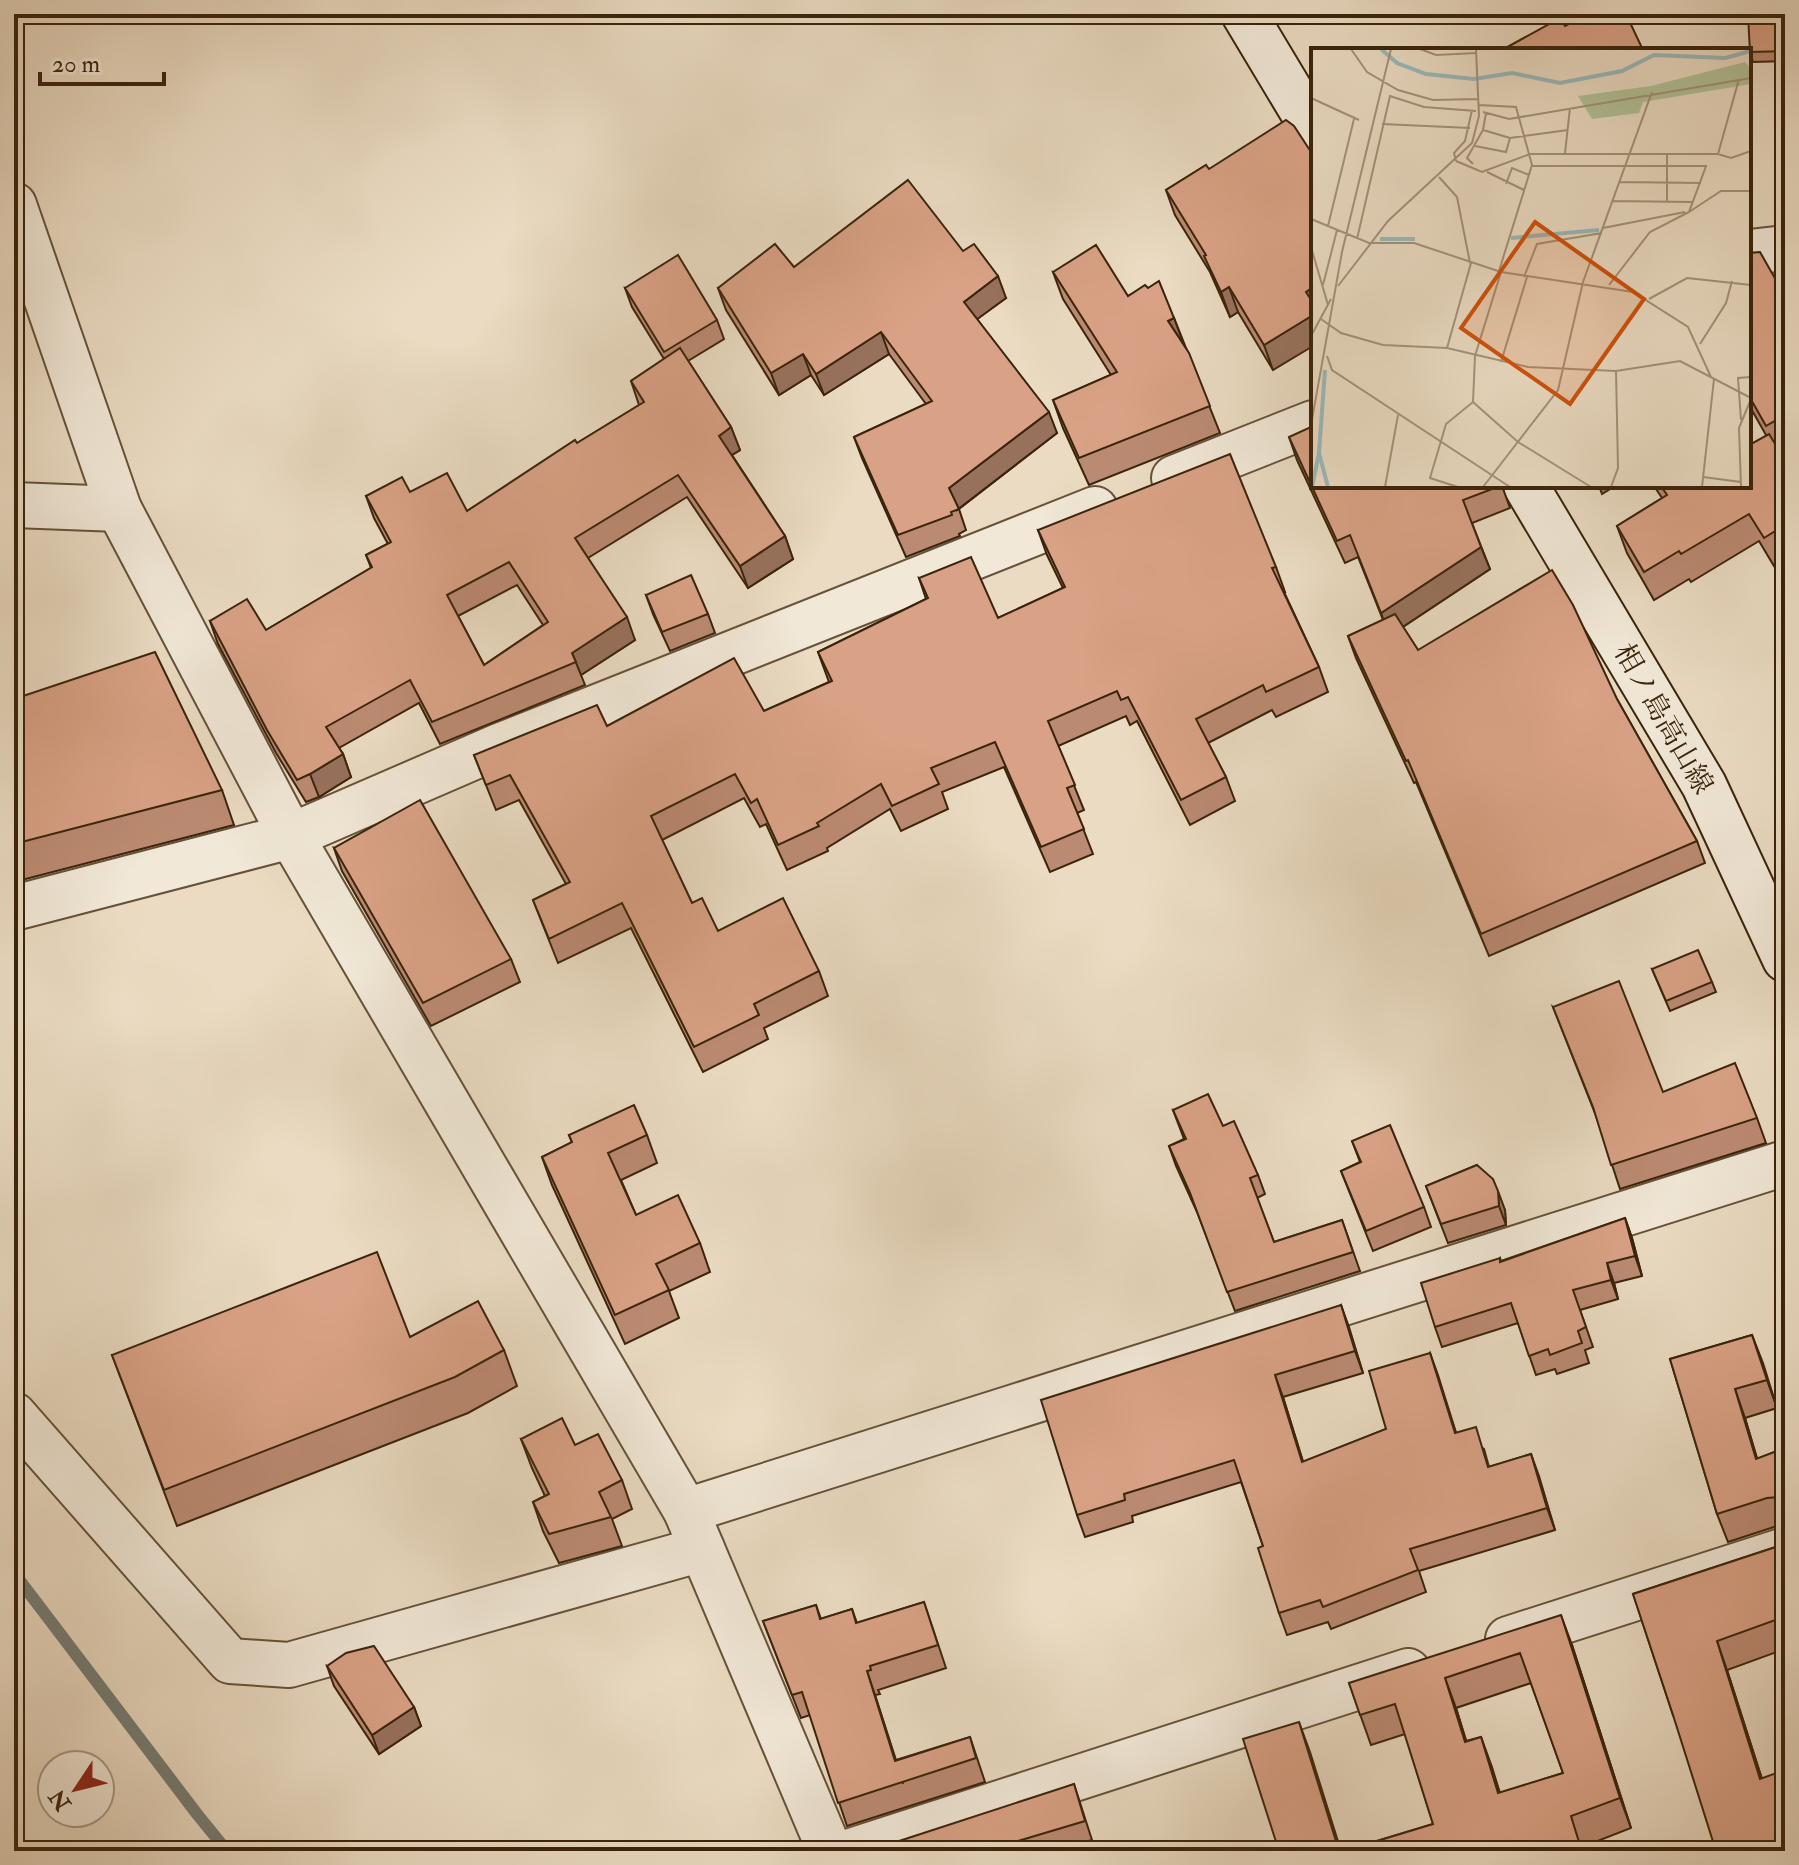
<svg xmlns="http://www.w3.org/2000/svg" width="1799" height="1865" viewBox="0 0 1799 1865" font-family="'IM FELL Double Pica','Noto Serif JP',serif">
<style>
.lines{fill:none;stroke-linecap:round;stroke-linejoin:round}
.stream{stroke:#747d75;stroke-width:12}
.street-casing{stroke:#665239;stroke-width:48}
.secondary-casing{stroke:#3a240b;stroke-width:48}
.street{stroke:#f1e8d7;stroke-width:44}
.secondary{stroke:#f1e8d7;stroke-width:44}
.wall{fill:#bb8a72;stroke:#3a240b;stroke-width:2;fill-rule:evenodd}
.shaded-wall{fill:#98715d;stroke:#3a240b;stroke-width:2}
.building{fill:#d9a185;stroke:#3a240b;stroke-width:2;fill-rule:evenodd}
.labels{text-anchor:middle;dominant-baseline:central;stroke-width:8;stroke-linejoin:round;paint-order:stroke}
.street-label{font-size:28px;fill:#3a240b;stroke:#f1e8d7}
.inset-river{fill:none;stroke:#9ab9bb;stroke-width:4}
.inset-road{fill:none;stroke:#a49279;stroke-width:2}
.view{fill:#ce510c;fill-opacity:0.15;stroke:#ce510c;stroke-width:4}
.inset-edge{fill:none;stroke:#3a240b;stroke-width:4}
</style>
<rect width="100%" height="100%" fill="#eadbc2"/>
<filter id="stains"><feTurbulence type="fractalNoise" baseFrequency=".0025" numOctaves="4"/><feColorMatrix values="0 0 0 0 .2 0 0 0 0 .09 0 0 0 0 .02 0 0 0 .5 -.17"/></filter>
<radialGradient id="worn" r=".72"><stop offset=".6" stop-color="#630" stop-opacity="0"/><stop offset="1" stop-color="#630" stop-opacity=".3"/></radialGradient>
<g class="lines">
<polyline class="stream" points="14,1573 197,1814 227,1851"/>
<g class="street-casing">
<g id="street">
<polyline points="14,205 119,509 291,836 686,1511 830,1851"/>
<polyline points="1749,252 1785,248"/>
<polyline points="1174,478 1313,423"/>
<polyline points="14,505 119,509"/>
<polyline points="14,908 291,836 499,746 1095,509"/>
<polyline points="14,1415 230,1661 289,1665 702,1549"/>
<polyline points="686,1511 1785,1163"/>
<polyline points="1508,1639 1785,1550"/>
<polyline points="851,1851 1408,1671"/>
</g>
</g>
<g class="secondary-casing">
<g id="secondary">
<polyline points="1244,14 1313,129"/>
<polyline points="1526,486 1704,785 1785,959"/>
</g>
</g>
<use href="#street" class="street"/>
<use href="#secondary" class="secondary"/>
</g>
<g class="wall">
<polygon points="1785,14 1785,61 1753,62 1750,52"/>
<polygon points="1206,165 1273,370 1238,312 1230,317 1210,272 1175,215 1166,190"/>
<polygon points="963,251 1006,298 977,319 1057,433 959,509 966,530 959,534 960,536 906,557 862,458 854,437 926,404 889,354 824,395 811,375 779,395 726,310 718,288 794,267"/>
<polygon points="1749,253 1785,296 1785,444 1778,448 1785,460 1785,559 1774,566 1759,541 1691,582 1689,579 1654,600 1627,553 1617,526 1662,498 1654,486 1749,486 1766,435 1749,405"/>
<polygon points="1053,272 1128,296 1148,288 1174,318 1220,433 1089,485 1063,428 1053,400 1111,375 1063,299"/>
<path d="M625,288L717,320L724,339L688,361L731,427L740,450L732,455L785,536L793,559L748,588L687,497L588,558L635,640L581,675L585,685L440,744L419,703L339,748L343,754L351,777L319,797L306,802L276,753L218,644L210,621L266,630L371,568L366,555L388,544L374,518L366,496L410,492L467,511L639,405L631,381L664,359L632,307ZM517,585L543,625L484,665L458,616Z"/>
<polygon points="1289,437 1313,486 1502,486 1510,508 1472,523 1490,569 1403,627 1418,650 1617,699 1697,841 1705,863 1489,956 1416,782 1414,783 1356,658 1348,636 1383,620 1358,557 1345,563 1297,460"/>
<polygon points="1038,530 1276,567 1285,592 1284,592 1319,667 1328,692 1276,717 1272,710 1208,743 1226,777 1235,801 1190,825 1137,721 1130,725 1126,716 1058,746 1084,810 1077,813 1093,854 1050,872 1004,767 942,792 948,809 901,831 890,809 827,848 828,851 787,870 766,824 760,827 744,798 662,840 692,903 718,931 819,971 828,996 764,1028 768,1039 703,1072 631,928 558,963 533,900 566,884 519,800 496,810 474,755 607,726 764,711 829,682 818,652 926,599 919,578 998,618 1063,588 1047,555"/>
<polygon points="646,595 708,614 715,633 670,651 653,614"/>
<polygon points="14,699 222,790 234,825 14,882"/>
<polygon points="334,848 511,959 520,982 431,1026 342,871"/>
<polygon points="1652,969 1712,982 1716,992 1670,1011"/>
<polygon points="1553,1007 1663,1092 1757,1118 1766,1143 1620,1189 1596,1116"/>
<polygon points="1173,1110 1223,1126 1258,1175 1265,1194 1257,1198 1274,1242 1342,1220 1360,1271 1235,1311 1197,1212 1176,1166 1169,1146 1184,1139"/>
<polygon points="569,1135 647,1135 657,1163 621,1180 636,1215 700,1243 710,1272 669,1291 679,1318 625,1344 552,1185 542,1157 572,1143"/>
<polygon points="1352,1141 1424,1207 1431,1227 1373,1251 1341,1171 1360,1162"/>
<polygon points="1477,1165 1505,1210 1506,1225 1448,1243 1426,1186"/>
<polygon points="1625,1218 1632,1238 1642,1276 1614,1283 1618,1299 1580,1310 1593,1347 1585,1350 1589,1363 1557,1374 1555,1369 1536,1375 1518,1323 1442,1347 1435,1327 1500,1258 1501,1261"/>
<polygon points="1341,1305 1363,1373 1283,1397 1303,1462 1386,1429 1430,1353 1456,1433 1484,1449 1489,1467 1531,1454 1555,1530 1419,1571 1426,1592 1331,1629 1328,1622 1287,1635 1279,1613 1263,1546 1241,1482 1132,1516 1133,1522 1085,1537 1077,1515"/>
<polygon points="1752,1335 1777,1408 1745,1418 1757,1459 1785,1448 1785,1526 1777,1526 1728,1542 1717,1514 1670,1359"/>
<polygon points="504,1350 517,1386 468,1413 177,1526 112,1355"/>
<polygon points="521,1439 575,1445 622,1480 632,1509 612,1519 622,1546 559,1563 543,1531 533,1502 545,1496 532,1468"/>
<polygon points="1785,1544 1785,1649 1727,1670 1785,1851 1673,1715 1633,1594"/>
<polygon points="924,1602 946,1668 878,1690 880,1694 875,1695 896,1760 970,1737 985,1782 847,1826 810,1715 801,1718 763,1621 816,1605 821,1619 852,1609 857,1623"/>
<path d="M1572,1645L1631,1828L1582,1847L1584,1851H1344L1433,1824L1405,1734L1371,1745L1349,1683ZM1531,1683L1563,1773L1500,1793L1481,1737L1466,1741L1456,1708Z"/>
<polygon points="327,1666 414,1707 421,1726 379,1754 334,1686"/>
<polygon points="1074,1784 1092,1840 1055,1851 892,1851"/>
</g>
<g class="shaded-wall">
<polygon points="998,276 1006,298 972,323 964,302"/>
<polygon points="1229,287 1238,312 1230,317 1221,292"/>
<polygon points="1313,287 1313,311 1306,292"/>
<polygon points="1313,315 1313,346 1273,370 1264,345"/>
<polygon points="1174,318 1184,345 1168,321"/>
<polygon points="881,332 889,354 824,395 816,374"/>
<polygon points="803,354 811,375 779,395 771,373"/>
<polygon points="1049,412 1057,433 957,510 949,488"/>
<polygon points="731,427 740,450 727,458 719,436"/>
<polygon points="1599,486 1615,486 1602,494"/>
<polygon points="785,536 793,559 748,588 740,566"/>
<polygon points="1481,547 1490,569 1389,636 1381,613"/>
<polygon points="627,617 635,640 581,675 572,653"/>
<polygon points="343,754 351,777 319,797 310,774"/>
<polygon points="1498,1191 1505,1210 1506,1225 1499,1206"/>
<polygon points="1625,1218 1632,1238 1642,1276 1635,1256"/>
<polygon points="1607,1263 1614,1283 1618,1299 1611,1280"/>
<polygon points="1341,1305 1349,1327 1363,1373 1355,1351"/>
<polygon points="1752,1335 1763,1363 1777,1408 1767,1380"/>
<polygon points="1430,1353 1438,1375 1463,1455 1455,1433"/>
<polygon points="1275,1375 1283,1397 1310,1484 1302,1462"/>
<polygon points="1735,1389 1745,1418 1766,1488 1756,1459"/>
<polygon points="1531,1454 1539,1476 1555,1530 1547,1508"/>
<polygon points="1561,1615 1572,1645 1631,1828 1620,1798"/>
<polygon points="1717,1641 1727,1670 1771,1807 1760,1779"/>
<polygon points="867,1671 875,1695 903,1784 895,1761"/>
<polygon points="1445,1678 1456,1708 1476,1772 1465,1742"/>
<polygon points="414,1707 421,1726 379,1754 372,1735"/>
<polygon points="1299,1722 1310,1752 1341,1851 1339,1851"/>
<polygon points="1481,1737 1492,1767 1509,1824 1498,1793"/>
</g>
<g class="building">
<polygon points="1589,14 1626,14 1643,50 1502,50 1560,18 1565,26"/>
<polygon points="1785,14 1785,51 1750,52 1748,15"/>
<polygon points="1286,120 1294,126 1313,155 1313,287 1306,292 1313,303 1313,315 1264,345 1229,287 1221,292 1204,256 1206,255 1166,190 1206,165 1209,169"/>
<polygon points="908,180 963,251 974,244 998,276 964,302 1049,412 949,488 959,509 951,512 952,515 898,535 854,437 932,401 881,332 816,374 803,354 771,373 718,288 775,244 794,267"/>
<polygon points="1096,245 1128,296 1145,285 1148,288 1159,281 1174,318 1168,321 1189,353 1210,406 1079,458 1053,400 1117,372 1053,272"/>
<polygon points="1760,252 1785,296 1785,415 1766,426 1749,396 1749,253"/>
<polygon points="678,255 717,320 664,352 625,288"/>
<path d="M680,348L731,427L719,436L785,536L740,566L678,475L575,538L627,617L572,653L576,662L432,722L410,680L326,727L343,754L310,774L297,780L267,730L210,621L247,599L266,630L372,567L366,555L391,542L366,496L402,477L410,492L447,473L467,511L575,440L577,443L644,402L631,381ZM509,562L548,622L484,665L447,595Z"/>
<polygon points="1313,426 1313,486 1500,486 1463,500 1481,547 1381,613 1350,535 1337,541 1289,437"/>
<polygon points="1769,434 1785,460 1785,525 1764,538 1749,514 1681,554 1679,551 1644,572 1617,526 1667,495 1661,486 1749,486 1749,445"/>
<polygon points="1230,454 1276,567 1272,568 1319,667 1266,692 1263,685 1196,719 1226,777 1181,800 1128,697 1121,700 1117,691 1048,721 1075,785 1067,788 1084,829 1041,847 995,742 931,768 939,784 892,806 881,784 817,823 819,826 778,845 757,799 751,803 735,774 651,816 692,903 702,898 718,931 783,898 819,971 754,1004 759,1015 694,1047 622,903 549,939 533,900 570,882 510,775 486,785 474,755 597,705 607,726 734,658 764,711 832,681 818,652 928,598 919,578 971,557 998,618 1065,587 1038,530"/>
<polygon points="1552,570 1573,605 1617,699 1697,841 1481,934 1408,760 1406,761 1348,636 1395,614 1418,650"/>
<polygon points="691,575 708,614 662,632 646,595"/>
<polygon points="155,652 222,790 14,844 14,699"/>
<polygon points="420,800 511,959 423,1003 334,848"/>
<polygon points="1698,950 1712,982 1666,1001 1652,969"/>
<polygon points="1619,981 1663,1092 1735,1063 1757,1118 1611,1165 1593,1107 1553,1007"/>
<polygon points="1208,1094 1223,1126 1234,1121 1258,1175 1250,1178 1274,1242 1342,1220 1353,1252 1227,1292 1190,1193 1169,1146 1186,1139 1173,1110"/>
<polygon points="634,1105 647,1135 608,1153 636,1215 678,1195 700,1243 656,1264 669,1290 615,1315 542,1157 572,1142 569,1135"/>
<polygon points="1390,1125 1424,1207 1366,1231 1341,1171 1361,1162 1352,1141"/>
<polygon points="1477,1165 1493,1179 1498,1191 1499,1206 1441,1224 1426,1186"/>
<polygon points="1625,1218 1635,1256 1607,1263 1611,1280 1573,1290 1586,1327 1578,1331 1582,1343 1550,1355 1548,1349 1529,1356 1511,1303 1435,1327 1421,1283 1500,1258 1500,1262"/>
<polygon points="377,1252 410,1337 478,1301 504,1350 455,1377 164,1490 112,1355"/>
<polygon points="1341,1305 1355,1351 1275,1375 1302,1462 1386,1429 1369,1371 1430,1353 1455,1433 1476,1427 1488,1467 1531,1454 1547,1508 1410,1549 1418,1570 1323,1607 1320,1600 1279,1613 1258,1548 1263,1546 1234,1460 1124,1494 1125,1500 1077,1515 1041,1400"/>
<polygon points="1752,1335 1767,1380 1735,1389 1756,1459 1785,1448 1785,1500 1779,1497 1767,1498 1717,1514 1670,1359"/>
<polygon points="562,1418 575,1445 598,1434 622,1480 599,1492 611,1517 549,1534 533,1502 549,1494 521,1439"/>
<polygon points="1785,1544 1785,1638 1778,1619 1717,1641 1760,1779 1785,1770 1785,1851 1716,1851 1673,1715 1633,1594"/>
<polygon points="924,1602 938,1645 870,1666 871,1670 867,1671 895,1761 970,1737 976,1758 838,1803 802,1692 792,1695 763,1621 816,1605 820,1619 852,1609 856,1623"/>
<path d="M1561,1615L1620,1798L1571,1816L1579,1842L1549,1851H1344L1433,1824L1395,1704L1360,1715L1349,1683ZM1520,1653L1563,1773L1498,1793L1481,1737L1465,1742L1445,1678Z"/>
<polygon points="374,1646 414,1707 372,1735 327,1666 346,1653"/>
<polygon points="1299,1722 1339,1851 1279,1851 1243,1739"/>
<polygon points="1074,1784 1085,1821 1018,1841 1020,1850 1016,1851 892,1851 890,1844"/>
</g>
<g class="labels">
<g class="street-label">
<text transform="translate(1663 719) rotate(60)">相ノ島高山線</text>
</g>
</g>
<g transform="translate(1311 48)">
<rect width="440" height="440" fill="#eadbc2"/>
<path d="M434,14L440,21V36L332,54L328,65L281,71L267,48L340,38Z" fill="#b2c197"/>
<path class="inset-river" d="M70,1L86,15L115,26L163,31L201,25L249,35L311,23L343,7L414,10L440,3M200,190L288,182M69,191H104M14,322L8,405L17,439M1,439L8,405"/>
<path class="inset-road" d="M40,1L56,24L87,42L122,52L168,51M109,1L125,7L165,5M0,50L48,72M168,57L205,59L221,117L188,223M172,64L198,71L440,30M71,76L159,80M172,82L199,90L257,82M164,98L195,104L199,90M254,105L259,60M407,106L428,31M145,113L143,105L154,93L161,62M145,113L171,124L219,106H407L420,110L440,103M162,116L156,110L172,82L175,65M221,118H395L378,164L339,184L298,237M176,124L213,142M128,129L146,149L159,215M309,134L390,135M195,136L201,120L218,127M302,153L381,154M356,154V105M378,164L410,143H440M0,171L58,195H103L190,224L322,244L377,279L400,329M17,178L43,71M292,180L374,164M46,191L79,48L113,59L165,63M0,199L17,257M190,224L164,308L162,354L207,394L280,439M213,229L226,196L291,185M12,237L26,182M27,238L77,173L161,95L168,68L165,1M338,251L376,230L440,237M10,271L30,285L72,297L136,300L217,319L305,323L369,313L440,350M0,288L20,251M389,296L415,255L421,233M136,300L160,215M16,308L21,322L199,439M190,314L216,229M430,372L427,330L440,329M0,377L31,204L80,1M392,429L430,434M74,439L87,367M147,439L119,430L135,376L162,354M172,439L247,342L272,234L341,44M300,439L307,420L305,323M391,439L403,331M430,439L428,380L440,351"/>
<path class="view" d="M224,174L333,251L259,356L150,280Z"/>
<rect width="440" height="440" class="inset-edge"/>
</g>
<rect width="1799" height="1865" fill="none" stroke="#eadbc2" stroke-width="48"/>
<rect x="16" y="16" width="1767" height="1833" fill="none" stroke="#3a240b" stroke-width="4"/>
<rect x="24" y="24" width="1751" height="1817" fill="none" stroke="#3a240b" stroke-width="2"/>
<g transform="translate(76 1789) rotate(235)"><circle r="38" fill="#f1e8d7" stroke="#a89a85" stroke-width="2"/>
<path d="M0-6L14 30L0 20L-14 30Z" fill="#8f2418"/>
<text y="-12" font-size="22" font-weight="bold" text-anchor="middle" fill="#3a240b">N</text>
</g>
<path d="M40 72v12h124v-12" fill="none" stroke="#3a240b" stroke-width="4"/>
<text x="52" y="72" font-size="24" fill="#3a240b" stroke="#f1e8d7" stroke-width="6" paint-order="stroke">20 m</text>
<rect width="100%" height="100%" filter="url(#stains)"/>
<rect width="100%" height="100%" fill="url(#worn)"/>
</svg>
